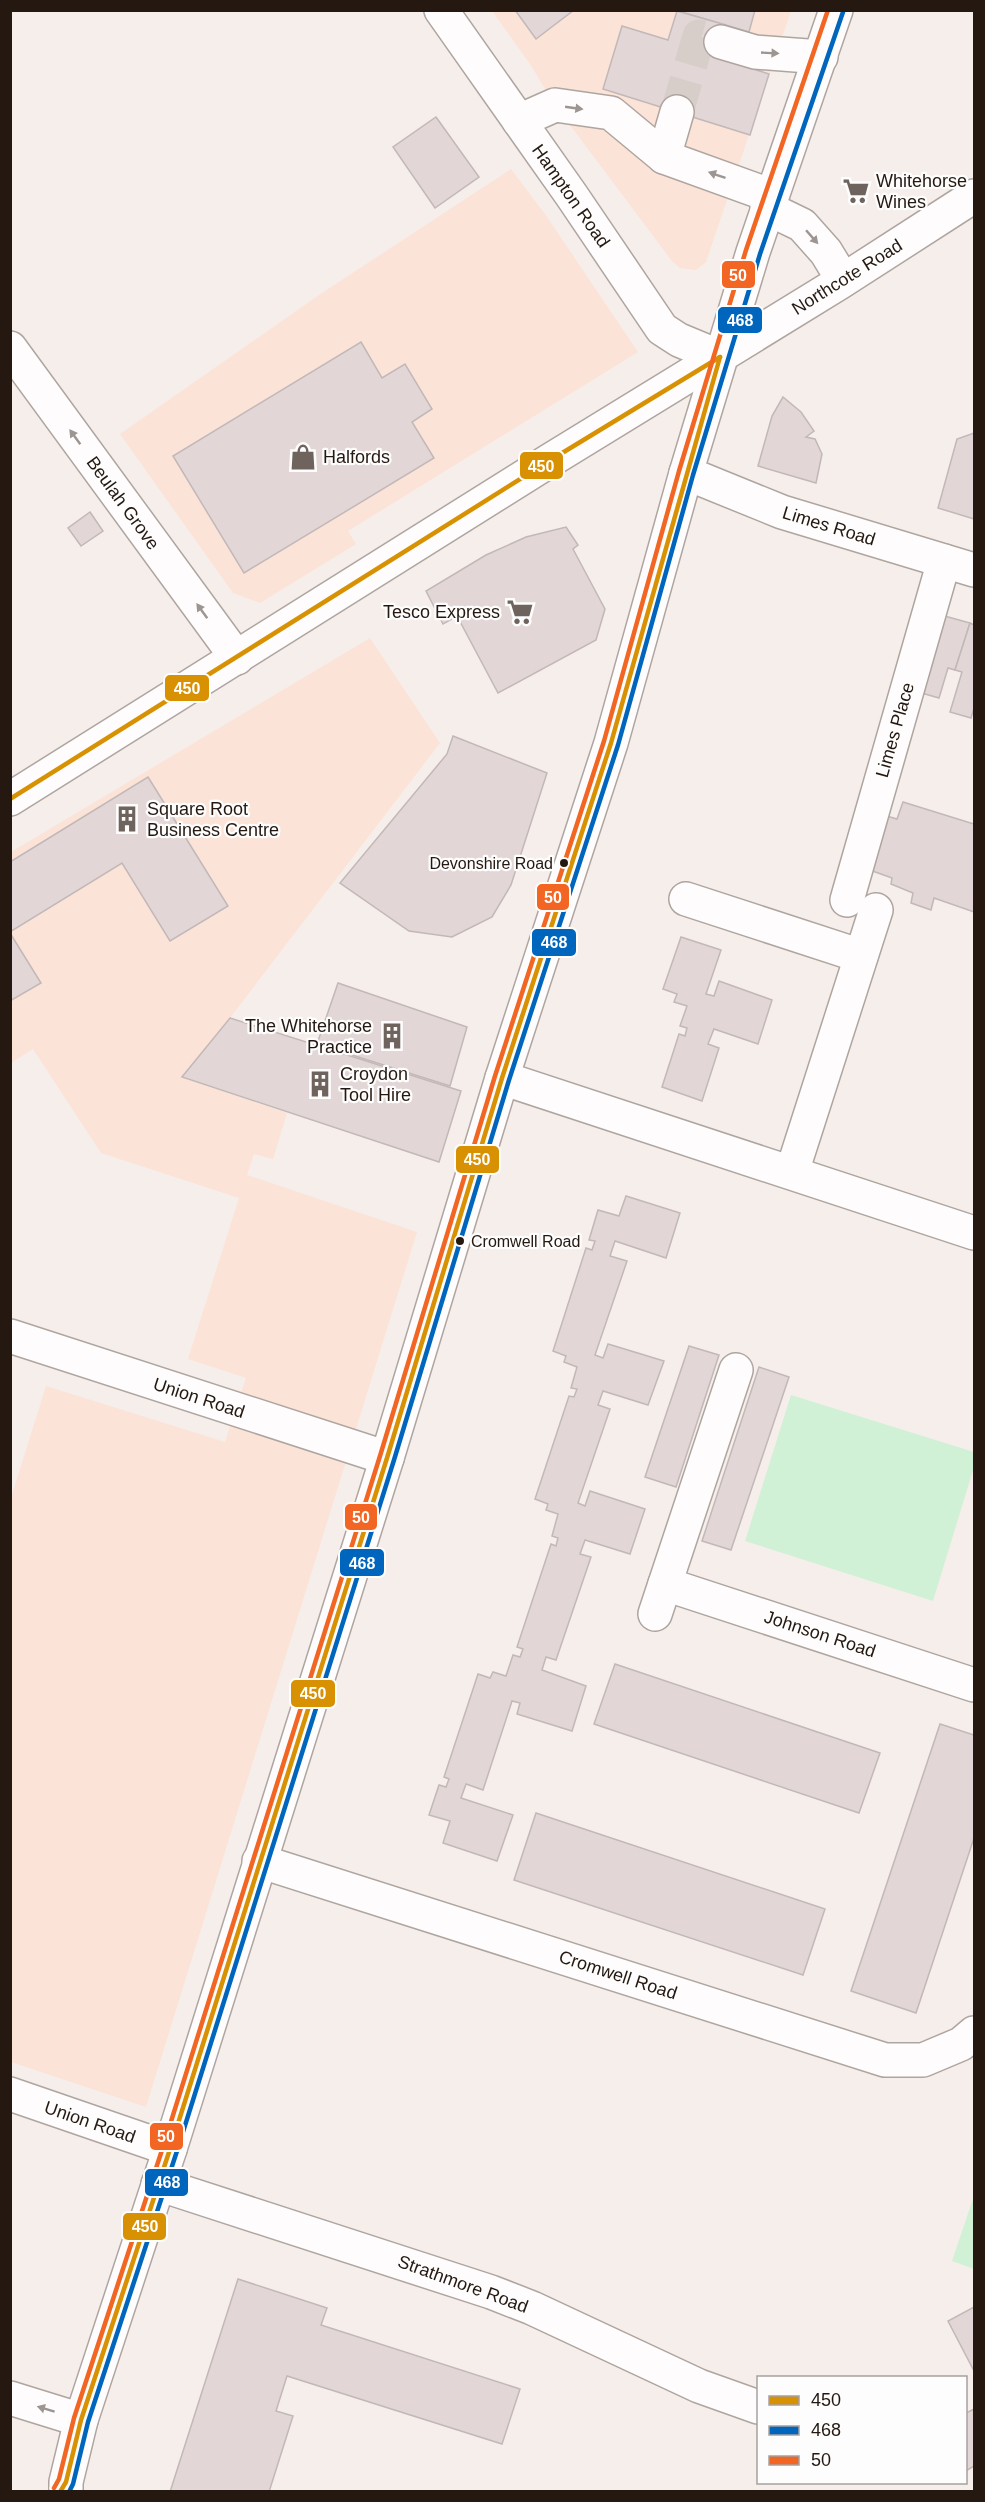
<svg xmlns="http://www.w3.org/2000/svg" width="985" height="2502" viewBox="0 0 985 2502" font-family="Helvetica,sans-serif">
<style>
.built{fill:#fbe3d7}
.green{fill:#d0f1d5}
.building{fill:#e2d6d6;stroke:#c2b8b8;stroke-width:1.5}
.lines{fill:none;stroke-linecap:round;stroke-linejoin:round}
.minor-tunnel{stroke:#d7cec9;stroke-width:33;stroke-dasharray:33 16;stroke-linecap:butt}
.minor-casing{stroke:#afa5a0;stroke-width:36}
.major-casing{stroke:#afa5a0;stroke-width:36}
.minor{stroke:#fefcfc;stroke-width:33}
.major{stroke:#fefcfc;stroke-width:33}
.bus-1-casing{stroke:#fdfdfd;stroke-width:9}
.bus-2-casing{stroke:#fdfdfd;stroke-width:9}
.bus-3-casing{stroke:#fdfdfd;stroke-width:9}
.bus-1{stroke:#d89103;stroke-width:4.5}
.bus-2{stroke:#0065bd;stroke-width:4.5}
.bus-3{stroke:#f26522;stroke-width:4.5}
.oneway{fill:#9c9592}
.bus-dot{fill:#251811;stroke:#fdfdfd;stroke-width:2}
.labels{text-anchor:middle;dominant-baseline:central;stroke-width:4.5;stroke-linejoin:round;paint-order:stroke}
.bus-label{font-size:16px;fill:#251811;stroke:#fdfdfd;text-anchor:end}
.poi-label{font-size:18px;fill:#251811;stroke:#fdfdfd;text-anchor:start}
.street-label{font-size:18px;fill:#251811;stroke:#fdfdfd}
.line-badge{stroke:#fdfdfd;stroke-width:2}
.badge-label{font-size:16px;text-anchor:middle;font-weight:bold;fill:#fff}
</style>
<rect width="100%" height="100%" fill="#f6eeea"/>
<g class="built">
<polygon points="492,11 791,11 706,262 696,270 680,268 672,261 555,105 530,64"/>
<polygon points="511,169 545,214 638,352 348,531 356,544 260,603 233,593 120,434 319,295"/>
<polygon points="370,638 440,743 230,1018 182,1077 287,1113 273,1159 254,1154 247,1175 417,1232 146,2107 11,2062 11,1498 46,1386 225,1442 246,1378 188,1359 239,1198 101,1153 33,1049 11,1063 11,852"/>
</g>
<g class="green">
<polygon points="791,1395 974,1452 974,1467 933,1601 745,1541"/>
<polygon points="974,2196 974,2269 952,2261"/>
</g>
<g class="building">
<polygon points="515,10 574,10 536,39"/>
<polygon points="675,10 755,10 749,32"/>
<polygon points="677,11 726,25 716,57 769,74 750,135 603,89 622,26 668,40"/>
<polygon points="436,117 479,177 435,208 393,147"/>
<polygon points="361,342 382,378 405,364 432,409 412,422 434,458 244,573 173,456"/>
<polygon points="783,397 801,412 814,431 806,437 815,439 822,454 816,483 758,466 772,416"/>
<polygon points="974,433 974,519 938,508 957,439"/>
<polygon points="90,512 103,531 81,546 68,528"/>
<polygon points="566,527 578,545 573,549 605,609 596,640 498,693 457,616 443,624 426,591 486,555 526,537"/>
<polygon points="941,615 970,623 955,670 948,668 939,698 918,692"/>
<polygon points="970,623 974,625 974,708 971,718 950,712 962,672 955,670"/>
<polygon points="453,736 547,773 511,885 492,917 452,937 409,931 340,883 447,754"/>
<polygon points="148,777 228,906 170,941 122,863 10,932 10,862"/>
<polygon points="903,802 974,824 974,912 934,898 931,910 911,903 913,893 891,884 892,878 867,869 883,815 897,819"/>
<polygon points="10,933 41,983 10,1001"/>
<polygon points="681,937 721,950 706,994 714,996 719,981 772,1000 758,1044 714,1029 708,1044 719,1048 702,1101 662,1087 679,1034 685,1036 687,1028 680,1026 687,1006 674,1002 677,994 663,989"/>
<polygon points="338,983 467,1027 450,1086 317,1044"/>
<polygon points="230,1018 461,1091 439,1162 182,1077"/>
<polygon points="626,1196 680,1213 666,1258 615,1241 610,1256 627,1261 595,1355 603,1358 608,1344 664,1361 648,1405 603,1391 598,1405 610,1409 578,1503 585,1506 590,1491 645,1509 630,1554 585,1540 580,1554 591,1557 556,1660 546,1657 542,1670 586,1686 572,1731 517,1714 520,1703 512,1701 483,1790 466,1784 461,1798 513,1815 497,1861 443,1843 450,1821 429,1815 439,1785 446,1787 449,1779 444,1777 478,1674 490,1678 493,1672 506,1676 513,1655 520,1657 523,1649 517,1647 551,1544 556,1546 558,1538 552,1536 558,1514 546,1510 548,1504 535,1499 569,1396 574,1397 577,1389 571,1388 577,1367 564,1362 566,1356 553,1351 586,1248 592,1250 595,1241 589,1240 598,1210 619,1216"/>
<polygon points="689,1346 719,1355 676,1487 645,1477"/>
<polygon points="759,1367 789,1377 731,1550 702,1541"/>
<polygon points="615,1664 880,1753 859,1813 594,1724"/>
<polygon points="940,1724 974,1735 974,1838 916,2013 851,1991"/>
<polygon points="536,1813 825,1909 803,1975 514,1880"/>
<polygon points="238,2279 327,2308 321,2325 520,2389 502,2444 287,2376 276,2411 293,2416 269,2492 170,2492"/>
<polygon points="974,2307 974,2371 948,2321"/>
<polygon points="974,2409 974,2466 966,2471 966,2413"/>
</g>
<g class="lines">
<polyline class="minor-tunnel" points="677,112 699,36 721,42"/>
<g class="minor-casing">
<g id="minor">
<polyline points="441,10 572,196 662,329 679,340 720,357"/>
<polyline points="721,42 755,52 821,57"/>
<polyline points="677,112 664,157 772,196"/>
<polyline points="519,121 555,105 611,113 664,157"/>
<polyline points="10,348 237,658"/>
<polyline points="686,473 782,512 974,570"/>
<polyline points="686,899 861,956"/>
<polyline points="847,900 944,561"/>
<polyline points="502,1078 974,1233"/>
<polyline points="792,1172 876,910"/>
<polyline points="10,1336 387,1458"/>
<polyline points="665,1584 974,1685"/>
<polyline points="655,1614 736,1370"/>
<polyline points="259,1861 885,2060 923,2060 961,2044 974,2033"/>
<polyline points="10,2094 170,2149"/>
<polyline points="158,2184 491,2292 532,2308 699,2386 758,2407"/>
<polyline points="10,2398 81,2420"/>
</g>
</g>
<g class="major-casing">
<g id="major">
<polyline points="767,208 802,225 826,252 843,280"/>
<polyline points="10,799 549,461 839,283 974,196"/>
<polyline points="66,2492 66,2482 81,2420 170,2149 387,1458 502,1078 611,743 686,473 753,252 836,10"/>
</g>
</g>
<use href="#minor" class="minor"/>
<use href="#major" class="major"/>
<g class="bus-1-casing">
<g id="bus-1">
<polyline points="10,799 549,461 720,357"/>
<polyline points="60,2492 66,2482 81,2420 170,2149 387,1458 502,1078 611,743 720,357"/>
</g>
</g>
<g class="bus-2-casing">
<polyline id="bus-2" points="69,2492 73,2484 88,2422 177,2151 394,1460 509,1080 618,745 693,475 760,254 843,12"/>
</g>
<g class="bus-3-casing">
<polyline id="bus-3" points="54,2488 59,2479 74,2418 163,2147 380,1456 495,1076 604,741 679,471 746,250 828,10"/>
</g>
<use href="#bus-1" class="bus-1"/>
<use href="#bus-2" class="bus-2"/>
<use href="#bus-3" class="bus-3"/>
</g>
<defs><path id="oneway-solid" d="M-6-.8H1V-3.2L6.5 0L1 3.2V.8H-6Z" transform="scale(1.5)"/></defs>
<g class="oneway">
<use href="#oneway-solid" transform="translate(770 53) rotate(3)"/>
<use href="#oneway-solid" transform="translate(574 108) rotate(8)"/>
<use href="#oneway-solid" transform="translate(717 175) rotate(-161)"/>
<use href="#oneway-solid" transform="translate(812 237) rotate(49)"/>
<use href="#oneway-solid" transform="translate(75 437) rotate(-126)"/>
<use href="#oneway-solid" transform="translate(202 611) rotate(-126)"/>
<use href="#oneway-solid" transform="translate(46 2409) rotate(-163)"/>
</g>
<defs>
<g id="supermarket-bare" transform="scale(2.07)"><path d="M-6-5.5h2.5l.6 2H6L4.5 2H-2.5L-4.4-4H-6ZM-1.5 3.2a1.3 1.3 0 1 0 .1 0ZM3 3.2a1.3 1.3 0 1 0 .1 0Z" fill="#6e635d" stroke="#fdfdfd" stroke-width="2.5" paint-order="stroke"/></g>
<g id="shop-bare" transform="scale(2.07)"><path d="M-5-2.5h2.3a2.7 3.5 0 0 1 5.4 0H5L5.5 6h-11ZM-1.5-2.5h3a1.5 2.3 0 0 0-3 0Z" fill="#6e635d" stroke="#fdfdfd" stroke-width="2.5" paint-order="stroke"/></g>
<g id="building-bare" transform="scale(2.07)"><path d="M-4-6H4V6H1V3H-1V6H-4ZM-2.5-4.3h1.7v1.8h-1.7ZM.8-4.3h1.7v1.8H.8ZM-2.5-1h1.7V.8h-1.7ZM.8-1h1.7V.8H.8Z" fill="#6e635d" stroke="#fdfdfd" stroke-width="2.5" paint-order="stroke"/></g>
</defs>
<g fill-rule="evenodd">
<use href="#supermarket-bare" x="856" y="191"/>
<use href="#shop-bare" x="303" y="457"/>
<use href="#supermarket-bare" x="520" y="612"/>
<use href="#building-bare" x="127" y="819"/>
<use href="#building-bare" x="392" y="1036"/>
<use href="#building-bare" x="320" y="1084"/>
</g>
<g class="bus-dot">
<circle cx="564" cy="863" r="5"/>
<circle cx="460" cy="1241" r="5"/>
</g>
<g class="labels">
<g class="bus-label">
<text x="553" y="863">Devonshire Road</text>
<text x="471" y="1241" text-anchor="start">Cromwell Road</text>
</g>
<g class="poi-label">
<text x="876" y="181">Whitehorse<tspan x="876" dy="21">Wines</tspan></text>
<text x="323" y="457">Halfords</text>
<text x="500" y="612" text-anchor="end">Tesco Express</text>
<text x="147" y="809">Square Root<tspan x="147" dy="21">Business Centre</tspan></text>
<text x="372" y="1026" text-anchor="end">The Whitehorse<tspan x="372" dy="21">Practice</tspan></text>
<text x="340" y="1074">Croydon<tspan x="340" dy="21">Tool Hire</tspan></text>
</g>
<g class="street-label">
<text transform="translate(571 196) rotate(55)">Hampton Road</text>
<text transform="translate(847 277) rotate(-32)">Northcote Road</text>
<text transform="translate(123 503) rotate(54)">Beulah Grove</text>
<text transform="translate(829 526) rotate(17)">Limes Road</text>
<text transform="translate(895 730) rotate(-74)">Limes Place</text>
<text transform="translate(199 1398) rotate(18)">Union Road</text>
<text transform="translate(820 1634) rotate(18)">Johnson Road</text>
<text transform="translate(618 1975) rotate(18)">Cromwell Road</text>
<text transform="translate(90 2122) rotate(19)">Union Road</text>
<text transform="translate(463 2284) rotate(20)">Strathmore Road</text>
</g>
</g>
<g class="line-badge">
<rect x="721" y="260" width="35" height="29" rx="6" fill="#f26522"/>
<rect x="717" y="306" width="46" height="28" rx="6" fill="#0065bd"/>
<rect x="519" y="451" width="45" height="29" rx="6" fill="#d89103"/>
<rect x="164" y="674" width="46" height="28" rx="6" fill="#d89103"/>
<rect x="536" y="883" width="34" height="28" rx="6" fill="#f26522"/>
<rect x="531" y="928" width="46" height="29" rx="6" fill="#0065bd"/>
<rect x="455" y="1145" width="45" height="29" rx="6" fill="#d89103"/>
<rect x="344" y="1503" width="34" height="28" rx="6" fill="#f26522"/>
<rect x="339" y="1548" width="46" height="29" rx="6" fill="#0065bd"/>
<rect x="290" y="1679" width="46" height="29" rx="6" fill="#d89103"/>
<rect x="149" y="2122" width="35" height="29" rx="6" fill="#f26522"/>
<rect x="144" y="2168" width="45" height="29" rx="6" fill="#0065bd"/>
<rect x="122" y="2212" width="45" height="29" rx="6" fill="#d89103"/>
</g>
<g class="badge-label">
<text x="738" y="281">50</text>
<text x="740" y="326">468</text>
<text x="541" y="472">450</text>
<text x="187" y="694">450</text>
<text x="553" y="903">50</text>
<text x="554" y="948">468</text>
<text x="477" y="1165">450</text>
<text x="361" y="1523">50</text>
<text x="362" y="1569">468</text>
<text x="313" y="1699">450</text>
<text x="166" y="2142">50</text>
<text x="167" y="2188">468</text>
<text x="145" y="2232">450</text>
</g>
<rect width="985" height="2502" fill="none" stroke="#251811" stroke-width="24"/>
<rect x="757" y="2376" width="210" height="108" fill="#fdfdfd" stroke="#a7a19f" stroke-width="1.5"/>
<rect x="769" y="2396" width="30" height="9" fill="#d89103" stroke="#a7a19f" stroke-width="1.5"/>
<text x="811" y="2406" font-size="18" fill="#251811">450</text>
<rect x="769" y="2426" width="30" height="9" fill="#0065bd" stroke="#a7a19f" stroke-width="1.5"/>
<text x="811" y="2436" font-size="18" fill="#251811">468</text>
<rect x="769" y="2456" width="30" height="9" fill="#f26522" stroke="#a7a19f" stroke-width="1.5"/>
<text x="811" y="2466" font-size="18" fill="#251811">50</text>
</svg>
